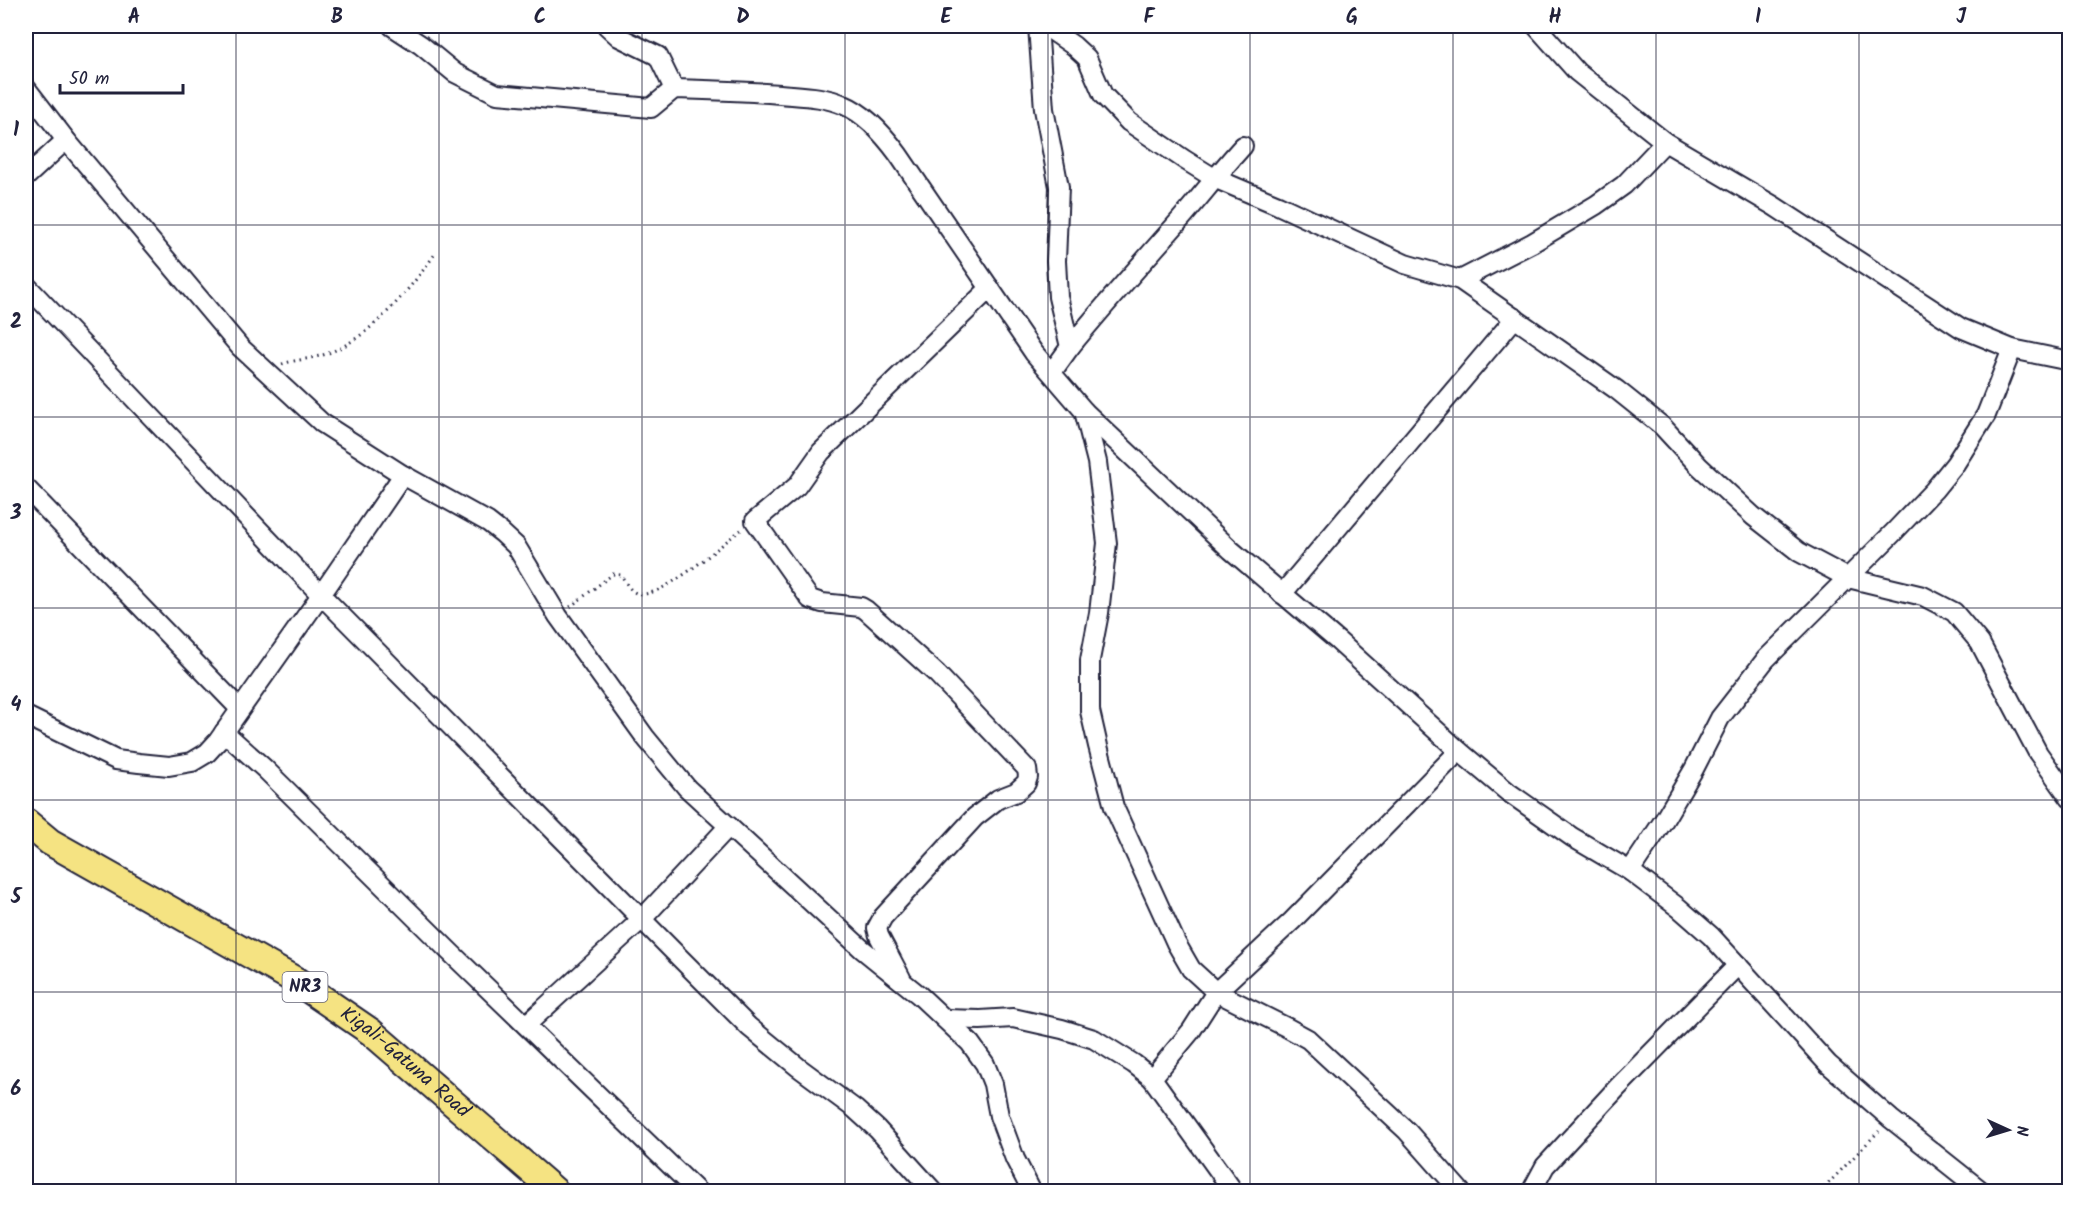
<svg xmlns="http://www.w3.org/2000/svg" width="2095" height="1217" viewBox="0 0 2095 1217" font-family="Kalam,sans-serif">
<style>
.lines{fill:none;stroke-linecap:round;stroke-linejoin:round}
.minor-casing{stroke:#22223b;stroke-width:22}
.highway-casing{stroke:#22223b;stroke-width:30}
.path{stroke:#22223b;stroke-width:3;stroke-dasharray:1.5 4.5;stroke-linecap:butt}
.minor{stroke:#fff;stroke-width:18}
.highway{stroke:#f5e382;stroke-width:26}
.grid{fill:none;stroke:#22223b;stroke-width:1.5;stroke-opacity:0.55}
.labels{text-anchor:middle;dominant-baseline:central;stroke-width:4.5;stroke-linejoin:round;paint-order:stroke}
.shield{fill:#fff;stroke:#646476;stroke-width:1.5}
.shield-label{font-size:18px;font-weight:bold;fill:#22223b}
.street-label{font-size:20px;fill:#22223b;stroke:#fff}
.neatline{fill:none;stroke:#22223b;stroke-width:2}
.grid-label{font-size:20px;text-anchor:middle;font-weight:bold;fill:#22223b}
</style>
<rect width="100%" height="100%" fill="#fff"/>
<filter id="ink" filterUnits="userSpaceOnUse"><feTurbulence type="fractalNoise" baseFrequency=".0167" numOctaves="2"/><feDisplacementMap in="SourceGraphic" scale="12" xChannelSelector="R" yChannelSelector="G"/><feConvolveMatrix kernelMatrix="1 2 1 2 8 2 1 2 1" color-interpolation-filters="sRGB"/></filter>
<g filter="url(#ink)">
<g class="lines">
<g class="minor-casing">
<g id="minor">
<path d="M392,26L421,45L455,73L497,94L651,108L674,89C709,90 745,91 780,94C801,96 824,96 844,105C866,114 884,135 898,154L1034,353L1084,411L1097,462L1107,543L1099,613L1090,660V711L1098,746L1114,807L1176,943L1191,969L1216,992L1191,1031L1152,1078L1234,1192"/>
<polyline points="607,26 619,37 658,56 674,89"/>
<polyline points="1038,26 1044,109 1059,187 1056,261 1058,297 1070,347 1052,372"/>
<polyline points="1045,26 1074,46 1087,58 1103,95 1129,122 1185,160 1214,178 1278,205 1405,264 1460,280 1617,390 1662,426 1699,466 1753,516 1799,552 1848,578 1923,596 1954,612 1980,643 2038,753 2070,798"/>
<polyline points="1536,26 1577,72 1665,142 1774,206 1961,328 2012,349 2070,361"/>
<polyline points="26,88 66,140 240,347 322,423 403,475 488,522 502,533 516,546 558,616 645,737 687,788 862,949 919,995 970,1043 985,1064 993,1084 999,1116 1015,1159 1032,1192"/>
<polyline points="26,177 66,140"/>
<polyline points="1460,280 1532,243 1596,205 1624,185 1665,142"/>
<polyline points="26,285 321,595 681,959 749,1027 798,1067 855,1109 877,1129 934,1192"/>
<path d="M1070,347C1105,304 1143,262 1180,220C1201,196 1221,170 1243,146"/>
<polyline points="1084,411 1231,550 1338,641 1459,751 1508,792 1572,837 1630,871 1679,908 1711,936 1828,1064 1891,1119 1983,1192"/>
<polyline points="26,488 240,709"/>
<polyline points="1282,594 1515,318"/>
<polyline points="26,716 116,760 139,763 169,766 192,762 207,753 218,741 321,595 403,475"/>
<polyline points="224,732 265,769 449,951 698,1192"/>
<polyline points="1459,751 1292,921 1216,992 1286,1027 1308,1039 1407,1131 1461,1192"/>
<polyline points="1630,871 1664,820 1694,769 1720,718 1766,659 1892,534 1934,490 1955,464 1986,415 2012,349"/>
<polyline points="901,978 879,936 877,928 883,917 975,817 998,799 1016,792 1026,783 1028,777 1027,769 937,674 866,610 861,607 822,603 810,599 755,521 797,486 821,452 990,288"/>
<polyline points="945,1019 980,1020 1013,1018 1062,1029 1094,1039 1134,1064 1152,1078"/>
<polyline points="526,1025 642,919 729,826"/>
<polyline points="1531,1192 1545,1166 1618,1087 1738,965"/>
</g>
</g>
<g class="highway-casing">
<g id="highway">
<path id="s1" d="M26,822L50,842L295,980L371,1032L556,1192"/>
</g>
</g>
<g class="path">
<path d="M282,364C298,359 315,359 331,352C372,336 410,289 435,254"/>
<path d="M570,607L613,574L621,575C625,581 629,590 636,593C659,603 721,544 741,530"/>
<polyline points="1820,1192 1879,1131"/>
</g>
<use href="#minor" class="minor"/>
<use href="#highway" class="highway"/>
</g>
</g>
<path class="grid" d="M236,26V1192M439,26V1192M642,26V1192M845,26V1192M1048,26V1192M1250,26V1192M1453,26V1192M1656,26V1192M1859,26V1192M26,225H2070M26,417H2070M26,608H2070M26,800H2070M26,992H2070"/>
<g class="labels">
<rect class="shield" x="282.5" y="972" width="45" height="30" rx="4.5"/>
<g class="shield-label">
<text x="305" y="987">NR3</text>
</g>
<g class="street-label">
<text stroke="none"><textPath href="#s1" startOffset="450">Kigali-Gatuna Road</textPath></text>
</g>
</g>
<rect width="2095" height="1217" fill="none" stroke="#fff" stroke-width="66"/>
<g transform="translate(2008 1130) rotate(94)" stroke="#ffffff" stroke-width="4.5" paint-order="stroke">
<path d="M0-4.5L10 22L0 15L-10 22Z" fill="#22223b"/>
<text y="-9" font-size="16" font-weight="bold" text-anchor="middle" fill="#22223b">N</text>
</g>
<path d="M60 84v9h123v-9" fill="none" stroke="#22223b" stroke-width="3"/>
<text x="69" y="84" font-size="18" fill="#22223b" stroke="#ffffff" stroke-width="4.5" paint-order="stroke">50 m</text>
<rect x="33" y="33" width="2029" height="1151" class="neatline"/>
<g class="grid-label">
<text x="134" y="23">A</text>
<text x="337" y="23">B</text>
<text x="540" y="23">C</text>
<text x="743" y="23">D</text>
<text x="946" y="23">E</text>
<text x="1149" y="23">F</text>
<text x="1352" y="23">G</text>
<text x="1555" y="23">H</text>
<text x="1758" y="23">I</text>
<text x="1961" y="23">J</text>
<text x="16" y="136">1</text>
<text x="16" y="328">2</text>
<text x="16" y="519">3</text>
<text x="16" y="711">4</text>
<text x="16" y="903">5</text>
<text x="16" y="1095">6</text>
</g>
</svg>
